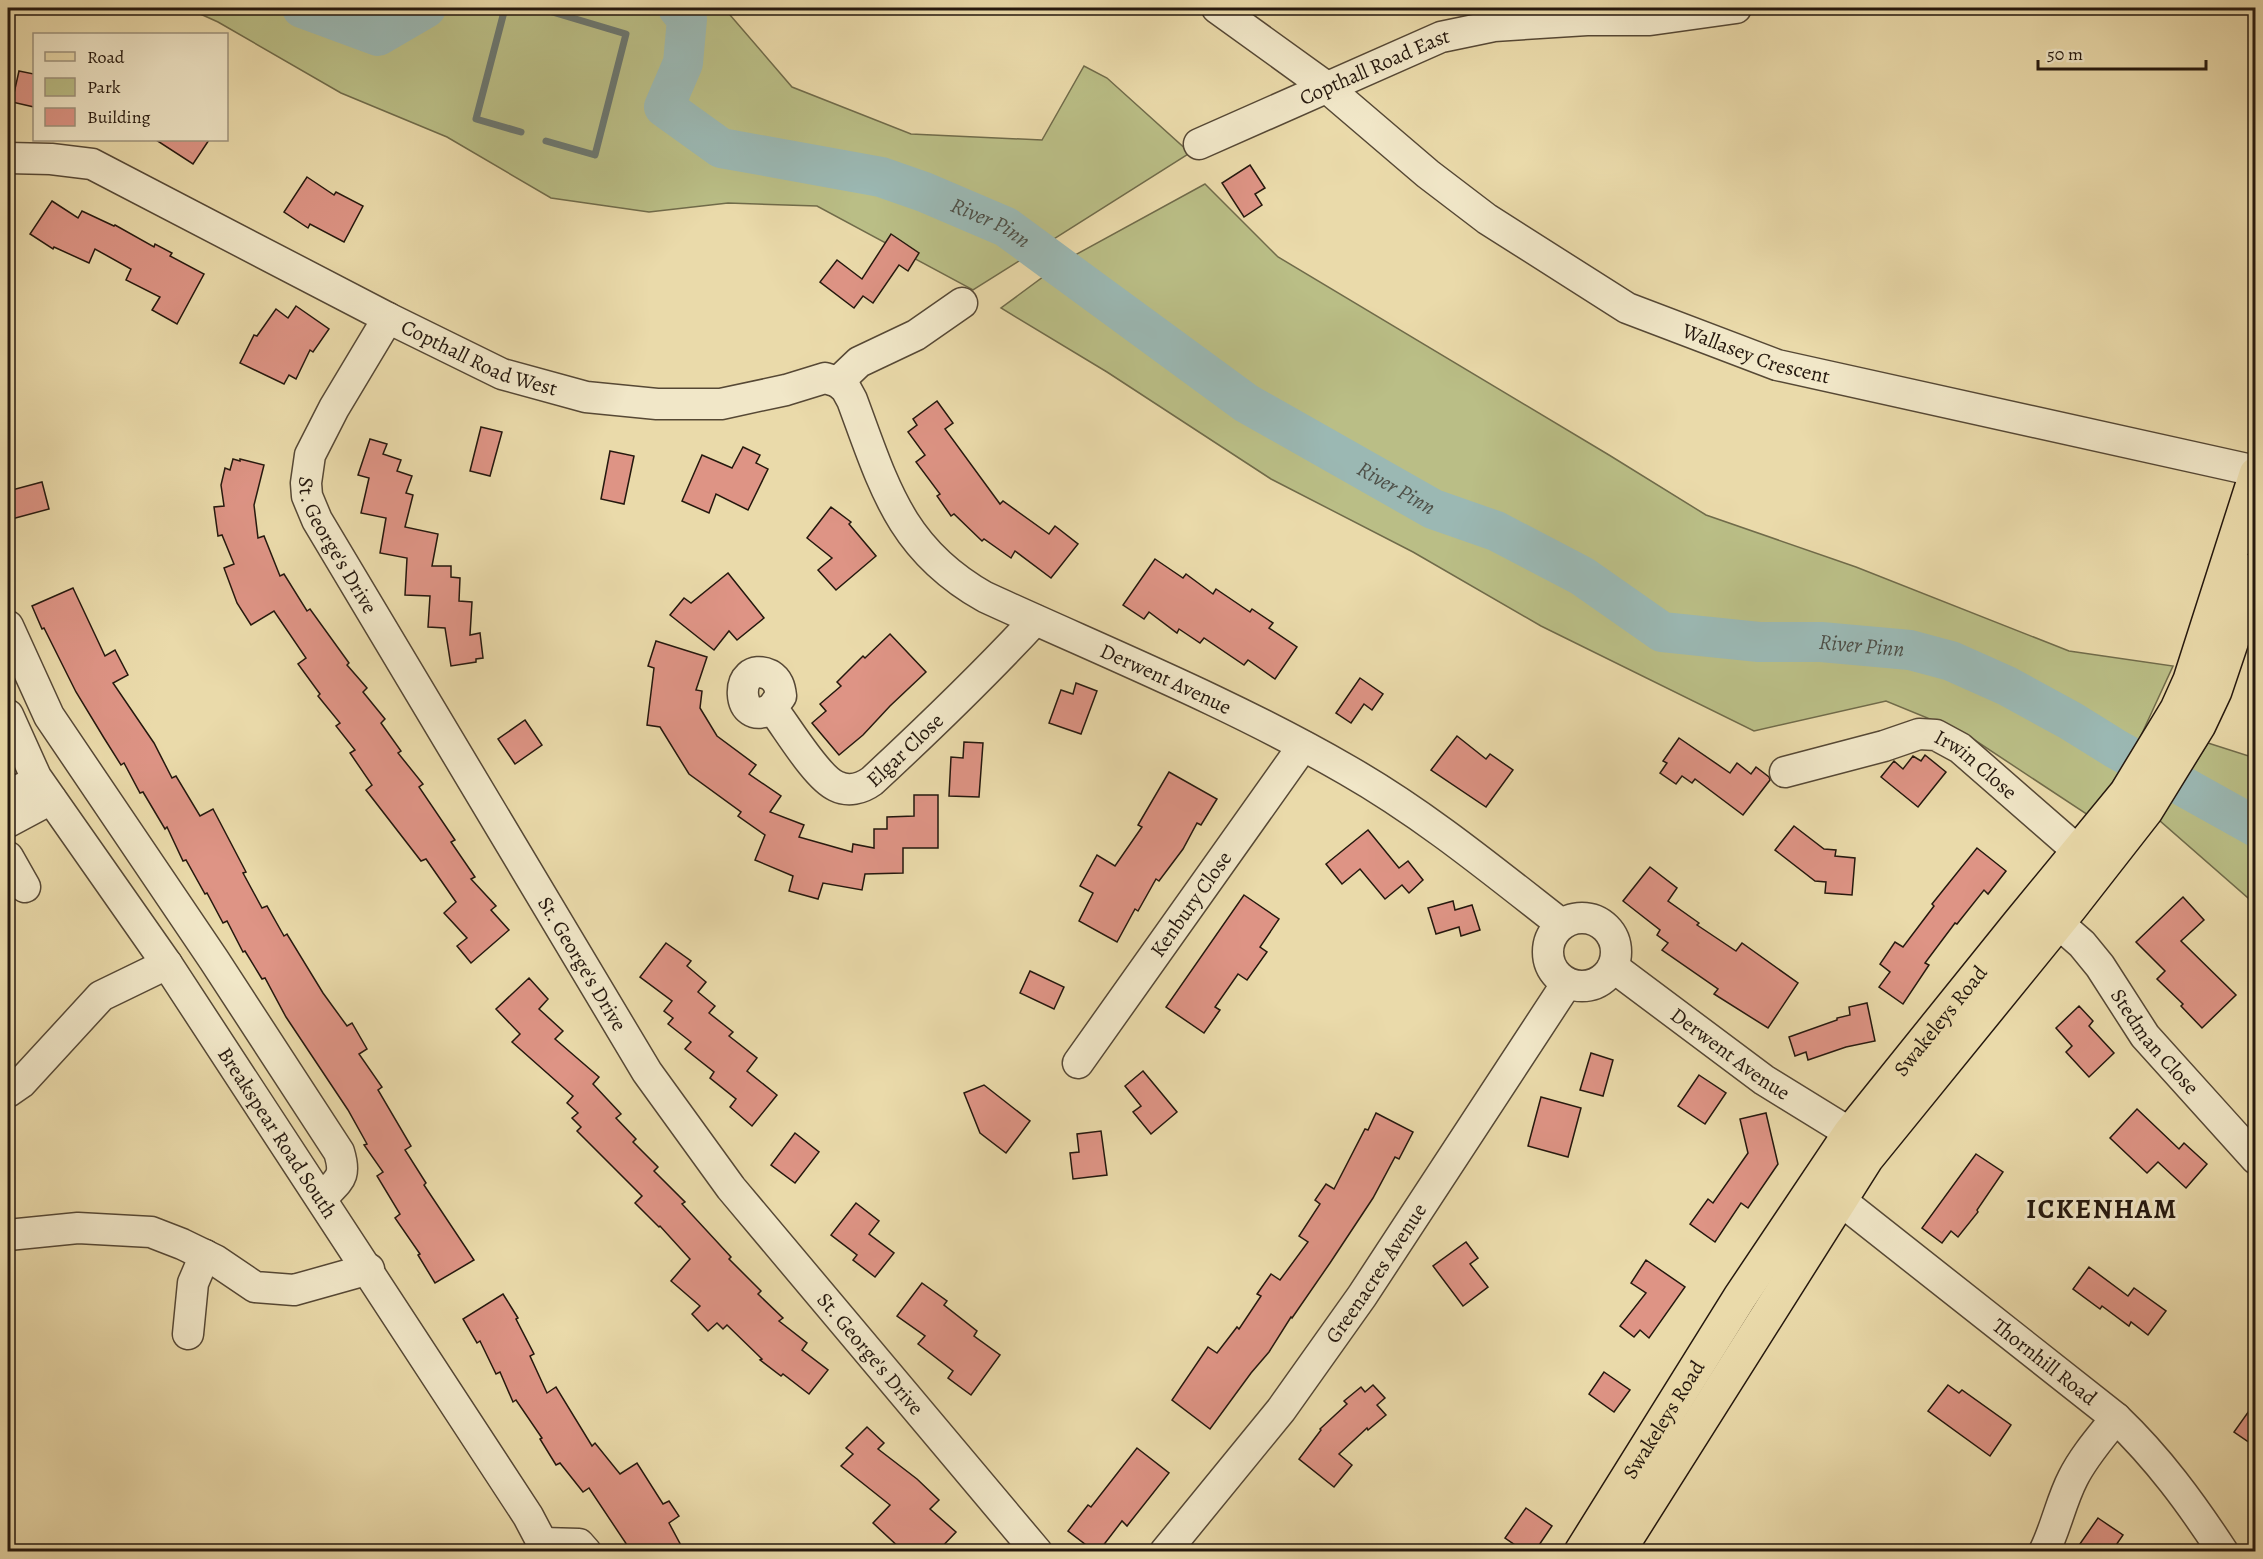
<svg xmlns="http://www.w3.org/2000/svg" width="2263" height="1559" viewBox="0 0 2263 1559" font-family="Alegreya,serif">
<style>
.green{fill:#babe86;stroke:#706b4a;stroke-width:1.5}
.lines{fill:none;stroke-linecap:round;stroke-linejoin:round}
.stream{stroke:#6c7871;stroke-width:7}
.river{stroke:#9bb8b3;stroke-width:40}
.building{fill:#de9485;stroke:#25180e;stroke-width:1.5}
.minor-casing{stroke:#564835;stroke-width:33}
.major-casing{stroke:#25180e;stroke-width:36}
.minor{stroke:#f1e7c8;stroke-width:30}
.major{stroke:#eadaaa;stroke-width:33}
.labels{text-anchor:middle;dominant-baseline:central;stroke-width:6;stroke-linejoin:round;paint-order:stroke}
.street-label{font-size:21px;fill:#25180e;stroke:#f1e7c8}
.water-label{font-size:22px;font-style:italic;fill:#4e5048;stroke:#f1e7c8}
.district-label{font-size:27px;font-weight:bold;letter-spacing:1.5px;fill:#25180e;stroke:#f1e7c8}
</style>
<rect width="100%" height="100%" fill="#eadaaa"/>
<filter id="stains"><feTurbulence type="fractalNoise" baseFrequency=".00333" numOctaves="4"/><feColorMatrix values="0 0 0 0 .2 0 0 0 0 .09 0 0 0 0 .02 0 0 0 .5 -.17"/></filter>
<radialGradient id="worn" r=".72"><stop offset=".6" stop-color="#630" stop-opacity="0"/><stop offset="1" stop-color="#630" stop-opacity=".3"/></radialGradient>
<g class="green">
<polygon points="187,8 724,8 792,87 911,134 1042,140 1084,66 1107,78 1190,153 973,290 817,206 728,203 649,212 551,198 447,137 341,93 218,22"/>
<polygon points="1205,184 1278,257 1609,455 1706,515 1856,567 2069,651 2173,666 2138,742 2091,817 1964,733 1886,701 1754,731 1541,626 1413,552 1271,479 1107,372 1001,308 1066,260"/>
<polygon points="2208,743 2255,758 2255,904 2159,820"/>
</g>
<g class="lines">
<g class="stream">
<polyline points="505,8 476,119 521,132"/>
<polyline points="539,8 626,34 595,155 546,141"/>
</g>
<g class="river">
<polyline points="302,8 378,36 426,8"/>
<path id="s1" d="M678,8L687,19L683,63L664,107L721,148L881,177L924,192L1006,227L1246,403L1433,509L1496,531L1582,576L1662,632L1759,642H1821L1910,650L1951,661L2007,686L2071,721L2116,749L2256,827"/>
</g>
</g>
<g class="building">
<polygon points="19,71 34,74 34,107 12,102"/>
<polygon points="156,140 209,140 193,164"/>
<polygon points="1250,165 1265,188 1255,194 1262,205 1244,217 1222,183"/>
<polygon points="307,177 334,195 336,192 363,206 344,242 310,224 308,228 284,212"/>
<polygon points="52,201 78,218 82,211 114,226 115,225 154,247 155,244 172,253 170,256 204,274 177,324 152,310 160,297 126,280 131,269 95,249 89,263 54,247 53,249 30,234"/>
<polygon points="891,234 919,253 908,271 899,265 873,303 863,296 854,308 820,282 837,260 862,279"/>
<polygon points="296,306 329,329 313,352 310,350 296,379 289,375 284,384 240,363 254,335 257,336 276,309 288,318"/>
<polygon points="937,401 953,423 945,429 1000,504 1003,501 1049,534 1055,526 1078,544 1051,578 1015,551 1011,558 984,539 982,541 954,514 951,516 937,496 940,494 916,462 925,455 908,432 917,425 913,419"/>
<polygon points="481,427 502,432 490,476 470,471"/>
<polygon points="370,439 387,444 383,454 401,460 397,471 412,476 406,493 413,495 405,527 438,534 432,566 451,566 451,577 460,578 459,601 472,602 470,635 480,633 483,658 476,659 476,662 451,666 445,628 428,627 430,596 405,595 407,558 380,553 386,518 361,513 369,478 358,475"/>
<polygon points="743,447 760,455 756,463 768,469 748,510 716,494 709,513 682,501 702,455 732,468"/>
<polygon points="610,451 634,456 624,504 601,499"/>
<polygon points="233,459 240,461 240,459 264,465 254,505 258,538 264,536 280,576 284,574 307,611 310,609 349,663 347,665 367,688 363,692 385,719 381,723 401,751 398,753 423,784 419,787 455,840 451,842 475,877 471,879 496,906 491,910 509,930 471,963 457,946 467,938 444,913 456,902 426,859 421,861 366,790 372,785 350,753 355,750 336,726 340,723 318,696 320,694 298,664 306,658 274,611 251,625 237,603 224,568 234,564 222,535 218,536 214,507 224,506 221,485 225,468 230,470"/>
<polygon points="42,482 49,509 8,520 8,491"/>
<polygon points="831,507 851,522 849,524 876,556 836,590 818,570 832,558 807,538"/>
<polygon points="1155,559 1183,578 1186,574 1213,594 1216,589 1250,612 1252,609 1273,623 1269,628 1297,647 1275,679 1248,660 1244,665 1204,638 1200,643 1179,629 1177,633 1149,612 1144,619 1123,605"/>
<polygon points="728,573 764,618 737,640 729,631 714,650 670,615 684,598 691,603"/>
<polygon points="73,588 105,656 115,650 128,675 113,683 154,743 172,778 176,776 200,816 213,809 246,872 243,873 262,908 267,906 284,936 287,934 323,993 347,1026 352,1023 367,1049 359,1054 382,1087 378,1090 411,1146 405,1150 426,1183 424,1185 474,1260 435,1283 418,1255 420,1254 395,1218 400,1214 377,1176 383,1172 364,1145 367,1144 348,1110 286,1017 265,978 262,979 245,951 243,952 227,921 223,923 207,893 205,894 186,860 183,861 167,827 165,829 143,792 140,793 124,763 121,765 104,738 76,692 44,628 42,629 32,606"/>
<polygon points="890,634 926,672 890,706 863,735 839,755 812,723 826,711 820,704 841,686 837,682 863,656 865,658"/>
<polygon points="656,641 707,657 696,690 702,691 700,708 717,736 756,765 749,774 781,796 770,812 804,825 799,837 852,852 853,844 874,848 874,829 887,829 887,817 914,816 914,795 938,795 938,848 903,848 903,873 865,874 862,890 823,883 818,899 789,891 793,876 755,860 765,835 738,816 741,812 689,774 660,727 647,725 654,668 648,666"/>
<polygon points="1360,678 1383,694 1372,710 1364,704 1351,723 1336,713"/>
<polygon points="1076,683 1097,691 1081,734 1049,723 1061,690 1073,694"/>
<polygon points="525,720 542,745 515,764 498,739"/>
<polygon points="1457,736 1486,759 1490,754 1513,770 1486,807 1431,770"/>
<polygon points="1679,738 1730,773 1737,763 1751,774 1756,767 1769,777 1770,780 1743,815 1695,779 1692,783 1682,776 1676,784 1660,773 1667,763 1663,761"/>
<polygon points="964,742 983,743 979,797 949,796 951,757 963,758"/>
<polygon points="1925,755 1946,772 1918,807 1881,777 1894,761 1903,769 1913,756 1921,761"/>
<polygon points="1169,772 1217,799 1201,825 1197,823 1183,849 1159,881 1156,879 1138,911 1135,909 1117,942 1079,921 1093,893 1080,886 1097,855 1115,866 1142,827 1138,825"/>
<polygon points="1794,826 1824,849 1836,850 1835,856 1855,858 1852,895 1825,893 1826,882 1815,881 1775,850"/>
<polygon points="1368,830 1399,868 1408,861 1423,880 1409,893 1402,885 1385,899 1360,869 1342,884 1326,864"/>
<polygon points="1977,848 2006,871 1988,894 1984,890 1957,924 1955,923 1925,963 1929,965 1903,1004 1879,987 1890,972 1880,964 1895,942 1903,947 1934,906 1932,904"/>
<polygon points="1650,867 1677,888 1668,901 1699,923 1697,925 1736,951 1742,943 1798,983 1768,1028 1714,994 1718,989 1662,950 1668,943 1657,935 1660,930 1623,901"/>
<polygon points="1244,895 1279,919 1260,947 1267,952 1247,980 1238,974 1215,1007 1220,1010 1204,1033 1166,1007"/>
<polygon points="2183,897 2204,920 2181,941 2236,995 2202,1028 2181,1006 2183,1004 2157,979 2165,971 2136,942"/>
<polygon points="1453,901 1455,910 1472,905 1480,930 1461,936 1459,927 1436,934 1428,908"/>
<polygon points="666,943 691,961 687,966 706,982 698,992 715,1006 709,1013 733,1032 729,1036 757,1058 747,1071 777,1095 752,1126 730,1107 736,1099 710,1078 714,1072 685,1049 691,1042 668,1024 673,1018 664,1011 672,1001 640,977"/>
<polygon points="1030,971 1064,987 1054,1009 1020,993"/>
<polygon points="529,978 548,999 539,1009 563,1031 555,1039 599,1077 593,1084 621,1114 616,1118 636,1139 633,1142 658,1167 654,1171 685,1202 682,1204 731,1257 729,1259 761,1291 758,1294 783,1318 779,1321 807,1343 802,1350 828,1370 809,1394 783,1374 781,1376 760,1360 762,1359 727,1325 723,1329 717,1323 708,1331 692,1314 700,1306 671,1281 690,1259 660,1226 659,1227 635,1203 642,1196 577,1131 581,1127 572,1118 578,1113 567,1103 573,1096 512,1042 520,1034 496,1009"/>
<polygon points="1867,1003 1875,1041 1846,1047 1808,1060 1806,1052 1795,1056 1789,1037 1837,1020 1837,1018 1850,1015 1849,1007"/>
<polygon points="2079,1006 2093,1021 2089,1026 2114,1053 2089,1077 2066,1052 2072,1046 2056,1028"/>
<polygon points="1591,1053 1613,1060 1603,1096 1580,1090"/>
<polygon points="1143,1071 1177,1112 1151,1134 1133,1112 1141,1106 1125,1086"/>
<polygon points="1699,1075 1726,1093 1705,1124 1678,1106"/>
<polygon points="984,1085 1030,1121 1006,1153 980,1133 964,1093"/>
<polygon points="1541,1097 1581,1108 1568,1157 1528,1146"/>
<polygon points="2137,1109 2179,1149 2184,1143 2207,1164 2186,1188 2158,1162 2147,1173 2110,1138"/>
<polygon points="1376,1113 1413,1132 1399,1159 1395,1157 1373,1198 1330,1263 1292,1318 1291,1317 1269,1352 1251,1373 1210,1429 1172,1400 1208,1347 1217,1353 1237,1327 1239,1329 1261,1296 1257,1294 1271,1274 1280,1280 1308,1242 1299,1236 1320,1204 1315,1200 1326,1184 1334,1189 1365,1129 1368,1130"/>
<polygon points="1766,1113 1778,1164 1748,1208 1741,1203 1715,1242 1690,1224 1708,1199 1713,1203 1748,1153 1740,1119"/>
<polygon points="1101,1131 1107,1175 1073,1179 1070,1153 1079,1152 1077,1134"/>
<polygon points="795,1133 819,1152 795,1183 771,1165"/>
<polygon points="1976,1154 2003,1172 1977,1210 1978,1212 1958,1237 1951,1231 1942,1243 1922,1228"/>
<polygon points="856,1203 879,1221 869,1234 894,1253 875,1277 853,1260 857,1255 831,1235"/>
<polygon points="1466,1242 1478,1258 1470,1264 1488,1287 1463,1306 1433,1266"/>
<polygon points="1646,1260 1685,1287 1649,1338 1640,1330 1634,1337 1620,1326 1646,1293 1631,1283"/>
<polygon points="2089,1267 2128,1296 2134,1288 2166,1311 2148,1335 2131,1322 2129,1326 2102,1306 2100,1309 2073,1289"/>
<polygon points="922,1283 947,1301 944,1305 977,1331 974,1336 1000,1355 971,1395 948,1378 953,1371 918,1344 925,1336 897,1316"/>
<polygon points="503,1294 518,1318 516,1319 534,1354 530,1356 547,1393 556,1387 592,1446 595,1443 620,1474 637,1463 663,1504 669,1501 679,1516 669,1523 684,1551 631,1551 589,1488 583,1492 560,1463 556,1465 540,1439 542,1438 516,1400 513,1402 500,1372 496,1374 480,1341 477,1343 463,1319"/>
<polygon points="1604,1372 1630,1390 1614,1412 1589,1394"/>
<polygon points="1373,1385 1385,1398 1377,1405 1386,1415 1368,1430 1367,1428 1339,1454 1352,1465 1334,1487 1299,1459 1321,1430 1320,1429 1347,1404 1344,1401 1361,1387 1365,1392"/>
<polygon points="1948,1385 1959,1393 1962,1390 2011,1425 1990,1456 1928,1411"/>
<polygon points="2256,1401 2256,1447 2234,1432"/>
<polygon points="867,1427 884,1443 878,1449 917,1479 939,1500 930,1509 956,1532 938,1551 903,1551 873,1523 890,1505 841,1466 853,1454 846,1448"/>
<polygon points="1137,1448 1169,1473 1127,1526 1122,1521 1099,1551 1094,1551 1068,1531 1088,1505 1091,1507"/>
<polygon points="1526,1508 1552,1526 1535,1551 1524,1551 1505,1538"/>
<polygon points="2098,1518 2123,1535 2112,1551 2075,1551"/>
</g>
<g class="lines">
<g class="minor-casing">
<g id="minor">
<path id="s2" d="M1217,8L1325,86L1428,174L1487,219L1627,308L1777,365L2256,471"/>
<path id="s3" d="M1199,144L1441,37L1494,26L1587,20H1650L1736,8"/>
<path id="s4" d="M8,158L51,159L92,164L388,318L502,374L586,397L657,404H721L786,390L825,378L838,382L859,362L916,335L962,303"/>
<path id="s5" d="M388,318L334,408L310,455L306,483L307,496L317,520L647,1072L731,1188L1037,1552"/>
<path id="s6" d="M838,382L846,389L852,400C884,486 900,549 985,597C1107,653 1231,703 1347,770C1424,814 1492,870 1561,924"/>
<path d="M8,626L49,716L214,960L339,1152C347,1178 339,1179 322,1198"/>
<path id="s7" d="M772,708L781,696C780,687 778,680 770,675C732,657 735,732 772,708C787,727 816,777 836,786C848,792 861,789 872,781C928,729 983,676 1035,620"/>
<path id="s8" d="M8,715L36,777L167,964L528,1516L547,1552"/>
<path id="s9" d="M1785,772L1884,746L1919,734L1936,735L1960,748L2078,851"/>
<polyline points="8,795 38,781"/>
<polyline points="8,822 51,799"/>
<polyline points="8,857 25,887"/>
<circle cx="1582" cy="952" r="34"/>
<path id="s10" d="M2058,923L2082,944L2100,966L2145,1036L2256,1159"/>
<path id="s11" d="M1613,967L1764,1080L1850,1133"/>
<path id="s12" d="M1078,1063L1303,746"/>
<polyline points="8,1092 21,1083 101,996 167,964"/>
<path id="s13" d="M1840,1200L2116,1418C2158,1458 2191,1503 2223,1552"/>
<polyline points="8,1235 78,1228 151,1232 182,1244 215,1260 255,1287 294,1290 369,1269"/>
<polyline points="188,1334 193,1283 205,1255"/>
<polyline points="543,1543 579,1544 586,1552"/>
<path id="s14" d="M1165,1552L1281,1410L1362,1296L1567,983"/>
<path d="M2044,1552C2056,1528 2061,1501 2073,1478C2084,1456 2101,1437 2116,1418"/>
</g>
</g>
<g class="major-casing">
<g id="major">
<path id="s15" d="M1581,1552L1740,1297L1850,1133L2019,923L2126,793L2177,709L2190,680L2256,474"/>
<polyline points="1618,1552 1867,1158 2071,907 2146,811 2199,725 2215,691 2256,569"/>
</g>
</g>
<use href="#minor" class="minor"/>
<use href="#major" class="major"/>
</g>
<g class="labels">
<g class="street-label">
<text stroke="none"><textPath href="#s3" startOffset="192">Copthall Road East</textPath></text>
<text stroke="none"><textPath href="#s2" startOffset="646">Wallasey Crescent</textPath></text>
<text stroke="none"><textPath href="#s4" startOffset="518">Copthall Road West</textPath></text>
<text stroke="none"><textPath href="#s5" startOffset="256">St. George's Drive</textPath></text>
<text stroke="none"><textPath href="#s6" startOffset="466">Derwent Avenue</textPath></text>
<text stroke="none"><textPath href="#s7" startOffset="308">Elgar Close</textPath></text>
<text stroke="none"><textPath href="#s9" startOffset="206">Irwin Close</textPath></text>
<text stroke="none"><textPath href="#s12" startOffset="195">Kenbury Close</textPath></text>
<text stroke="none"><textPath href="#s5" startOffset="742">St. George's Drive</textPath></text>
<text stroke="none"><textPath href="#s15" startOffset="642">Swakeleys Road</textPath></text>
<text stroke="none"><textPath href="#s10" startOffset="154">Stedman Close</textPath></text>
<text stroke="none"><textPath href="#s11" startOffset="146">Derwent Avenue</textPath></text>
<text stroke="none"><textPath href="#s8" startOffset="498">Breakspear Road South</textPath></text>
<text stroke="none"><textPath href="#s14" startOffset="350">Greenacres Avenue</textPath></text>
<text stroke="none"><textPath href="#s5" startOffset="1228">St. George's Drive</textPath></text>
<text stroke="none"><textPath href="#s13" startOffset="261">Thornhill Road</textPath></text>
<text stroke="none"><textPath href="#s15" startOffset="156">Swakeleys Road</textPath></text>
</g>
<g class="water-label">
<text stroke="none"><textPath href="#s1" startOffset="458">River Pinn</textPath></text>
<text stroke="none"><textPath href="#s1" startOffset="944">River Pinn</textPath></text>
<text stroke="none"><textPath href="#s1" startOffset="1448">River Pinn</textPath></text>
</g>
<g class="district-label">
<text x="2102" y="1209">ICKENHAM</text>
</g>
</g>
<rect width="2263" height="1559" fill="none" stroke="#eadaaa" stroke-width="30"/>
<rect x="9" y="9" width="2245" height="1541" fill="none" stroke="#25180e" stroke-width="3"/>
<rect x="15" y="15" width="2233" height="1529" fill="none" stroke="#25180e" stroke-width="1.5"/>
<rect x="33" y="33" width="195" height="108" fill="#f1e7c8" stroke="#9f947e" stroke-width="1.5"/>
<rect x="45" y="52" width="30" height="9" fill="#eadaaa" stroke="#9f947e" stroke-width="1.5"/>
<text x="87" y="63" font-size="18" fill="#25180e">Road</text>
<rect x="45" y="78" width="30" height="18" fill="#babe86" stroke="#9f947e" stroke-width="1.5"/>
<text x="87" y="93" font-size="18" fill="#25180e">Park</text>
<rect x="45" y="108" width="30" height="18" fill="#de9485" stroke="#9f947e" stroke-width="1.5"/>
<text x="87" y="123" font-size="18" fill="#25180e">Building</text>
<path d="M2038 60v9h168v-9" fill="none" stroke="#25180e" stroke-width="3"/>
<text x="2047" y="60" font-size="18" fill="#25180e" stroke="#f1e7c8" stroke-width="4.5" paint-order="stroke">50 m</text>
<rect width="100%" height="100%" filter="url(#stains)"/>
<rect width="100%" height="100%" fill="url(#worn)"/>
</svg>
